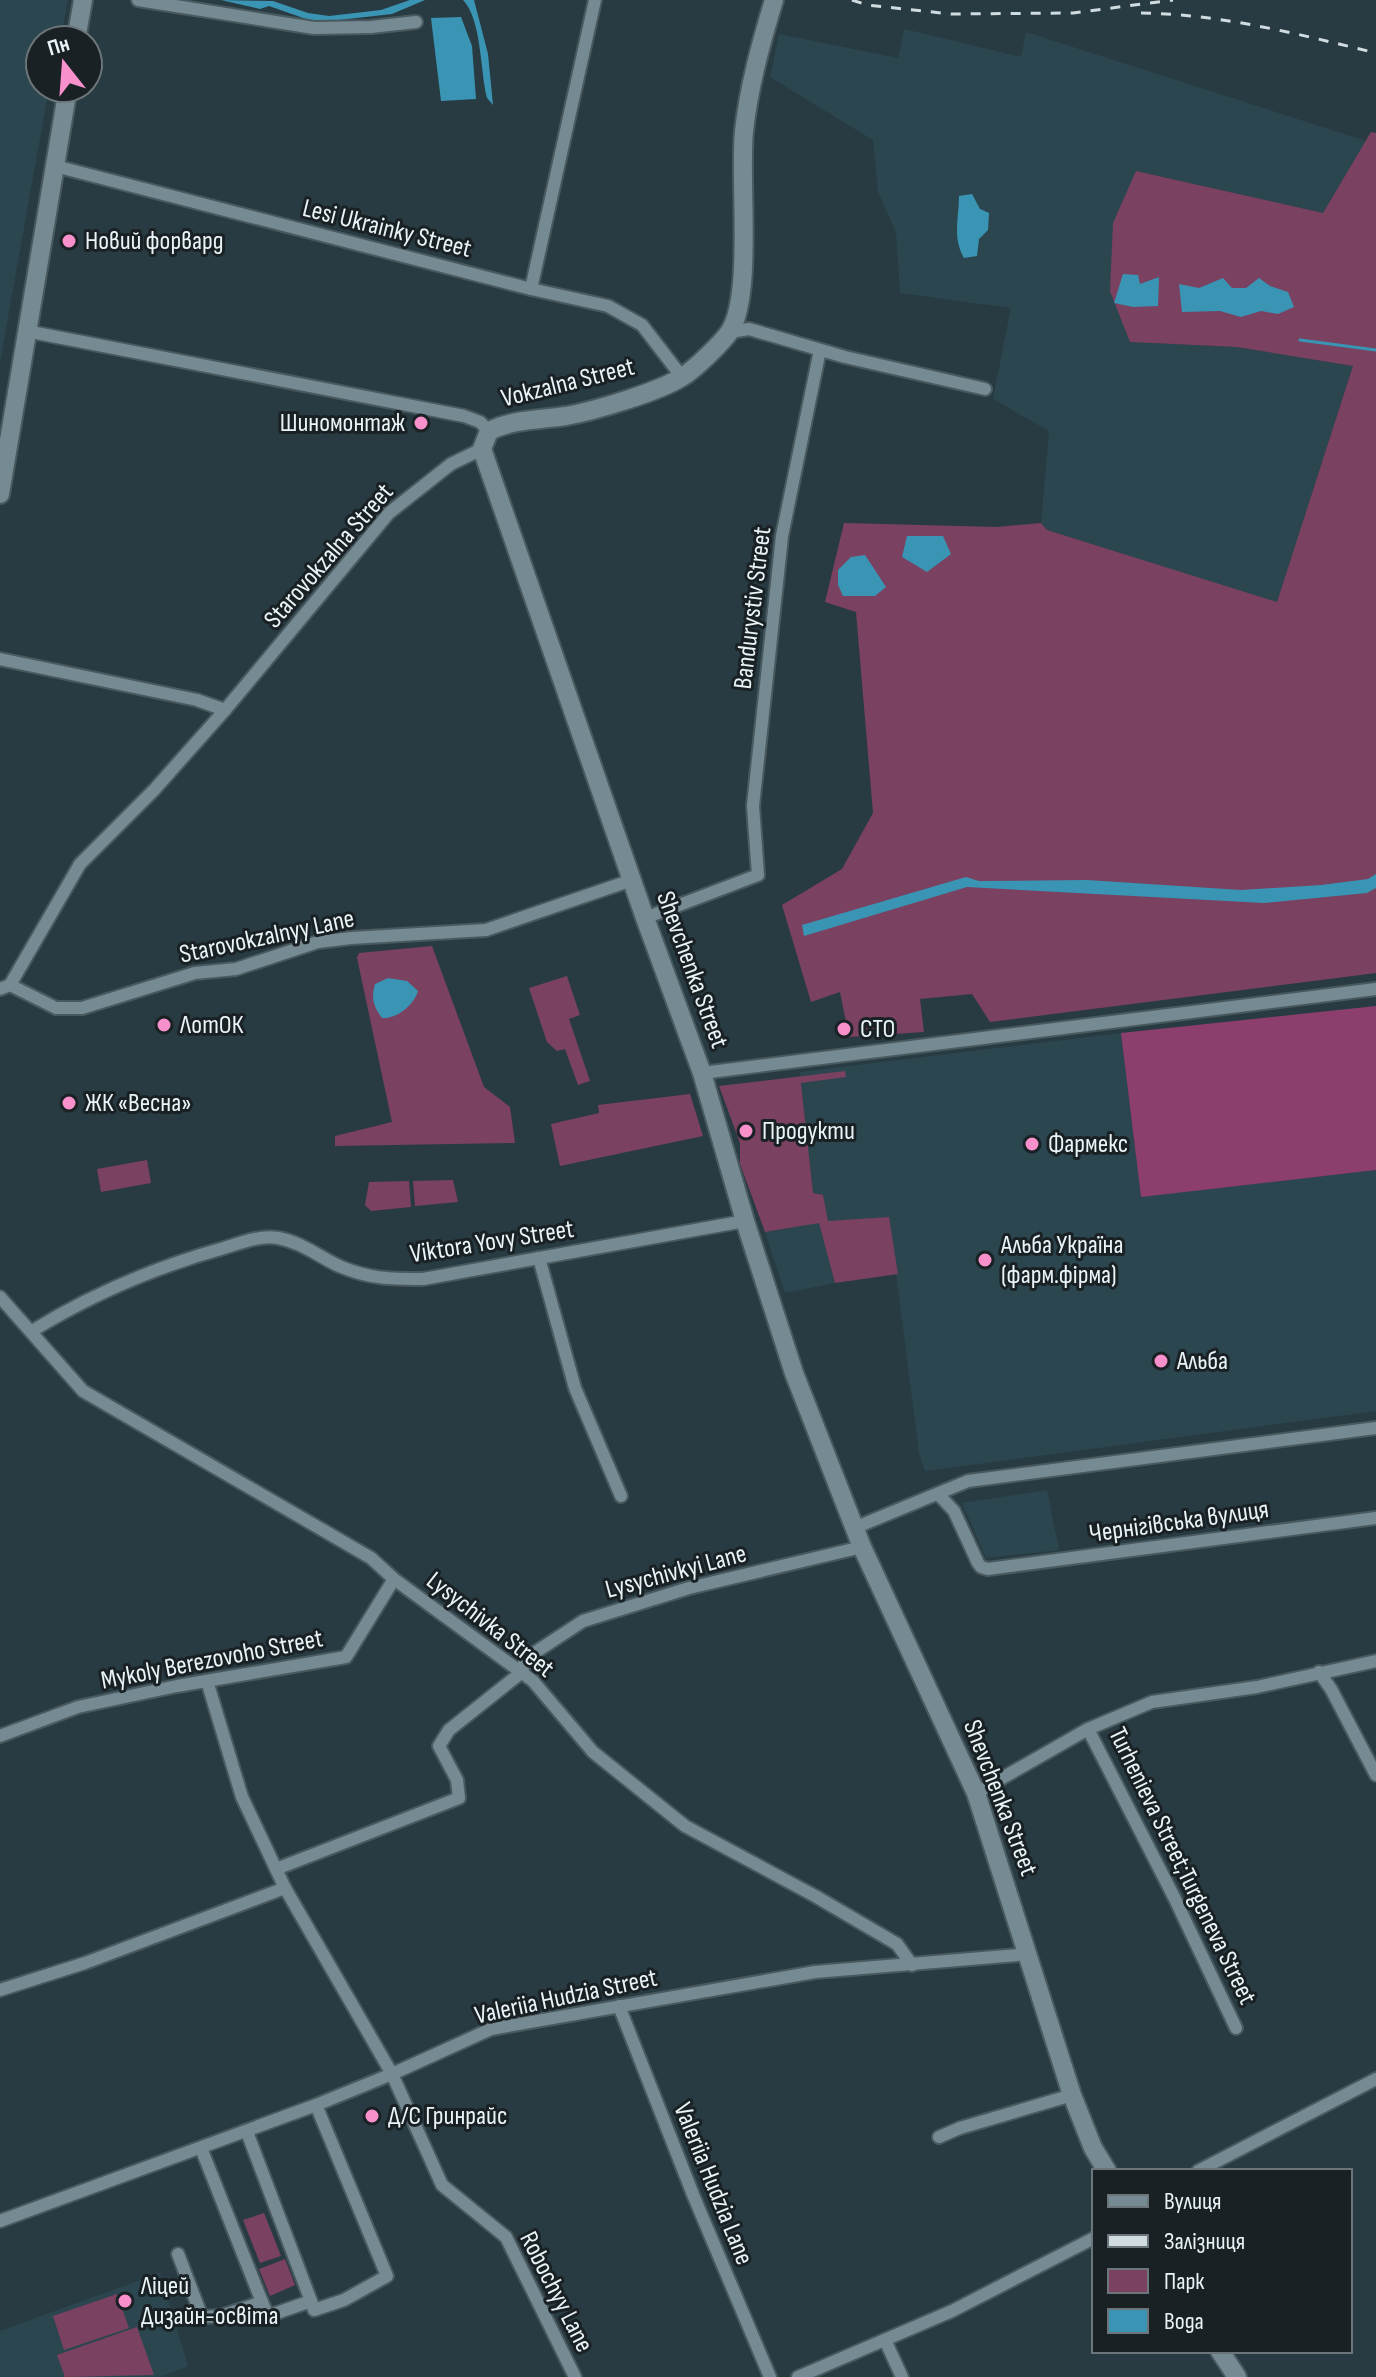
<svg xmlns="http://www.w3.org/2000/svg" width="1376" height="2377" viewBox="0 0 1376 2377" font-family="'Sofia Sans Condensed',sans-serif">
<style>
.built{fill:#2c4650}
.green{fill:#7a4161}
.forest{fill:#8c3e6d}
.water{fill:#3a95b4}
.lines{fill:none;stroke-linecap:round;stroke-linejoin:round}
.stream{stroke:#3a95b4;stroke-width:3}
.minor-casing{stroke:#48595f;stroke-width:16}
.secondary-casing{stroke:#48595f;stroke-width:22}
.minor{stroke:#768a93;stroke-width:12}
.secondary{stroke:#768a93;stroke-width:18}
.rail{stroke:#d0dce0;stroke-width:3;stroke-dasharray:10 10;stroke-linecap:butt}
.poi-dot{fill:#f890cb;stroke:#192124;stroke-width:3}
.labels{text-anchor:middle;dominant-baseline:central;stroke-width:6;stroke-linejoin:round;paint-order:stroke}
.street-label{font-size:26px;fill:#e9f4f8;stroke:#192124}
.poi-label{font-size:26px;fill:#e9f4f8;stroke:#192124;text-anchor:start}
</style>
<rect width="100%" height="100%" fill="#293b42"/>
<g class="built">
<polygon points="0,0 68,0 60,40 40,40 40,88 49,88 0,362"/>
<polygon points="904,29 1021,57 1026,32 1366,141 1323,213 1136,171 1130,342 1237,347 1353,366 1277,603 1047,530 1041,523 1049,431 993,399 1011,308 900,293 896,232 878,192 873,140 770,77 779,34 898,58"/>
<polygon points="1121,1033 1141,1196 1376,1170 1376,1411 925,1471 919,1453 889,1218 827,1221 823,1195 813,1194 800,1072"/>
<polygon points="819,1222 835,1283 785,1293 765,1232"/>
<polygon points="1047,1490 1059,1550 986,1558 962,1503"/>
<polygon points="160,2273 188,2366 160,2377 0,2377 0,2331"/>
</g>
<g class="green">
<polygon points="1371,132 1376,133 1376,973 990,1022 972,994 920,999 924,1032 849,1037 840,992 811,1002 782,905 842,869 873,813 856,612 825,602 844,523 996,527 1041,523 1047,530 1277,602 1353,366 1237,347 1130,342 1110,291 1113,223 1136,171 1323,213"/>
<polygon points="432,946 484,1087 510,1107 515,1143 335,1146 335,1136 392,1122 357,958 359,953"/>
<polygon points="567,976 580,1015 569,1019 590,1081 578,1085 565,1049 557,1051 547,1042 529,988"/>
<polygon points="845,1071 846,1077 801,1083 813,1193 823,1195 828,1221 889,1217 898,1274 835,1283 819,1223 765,1232 740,1164 740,1143 719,1086"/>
<polygon points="690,1094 703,1136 560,1166 551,1124 599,1113 598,1105"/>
<polygon points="147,1160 151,1183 101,1192 97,1169"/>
<polygon points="453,1180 458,1202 415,1206 413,1181"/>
<polygon points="409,1181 411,1207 371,1211 365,1205 369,1182"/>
<polygon points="264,2213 281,2256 260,2263 243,2220"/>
<polygon points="285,2259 295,2285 270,2296 259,2269"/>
<polygon points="117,2294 129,2328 64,2350 53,2316"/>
<polygon points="137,2327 154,2375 65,2377 57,2355"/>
</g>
<polygon class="forest" points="1376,1006 1376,1170 1141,1197 1121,1033"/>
<g class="water">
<polygon points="221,0 273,1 308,13 329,16 381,10 410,0 425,0 392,14 330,21 309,20 269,6 260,9"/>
<path d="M463,0H474L488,54L493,105L487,98C480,71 482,20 463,0Z"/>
<polygon points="461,17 472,46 476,99 441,101 431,18"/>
<path d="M972,194L980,209L989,213L988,230L979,239L977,256L964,258C952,237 959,218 959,196Z"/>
<polygon points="1123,274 1138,275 1140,284 1159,277 1158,306 1133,307 1114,303"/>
<polygon points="1223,278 1232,288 1246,288 1259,278 1270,286 1288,292 1294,307 1278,314 1261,311 1241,317 1220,311 1182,312 1179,284 1199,288"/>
<polygon points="907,536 943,536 951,554 927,572 902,557"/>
<polygon points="865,555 886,587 875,596 843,596 838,585 838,570 851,557"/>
<polygon points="1376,874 1376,888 1367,893 1264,903 967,887 804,936 802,925 966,877 979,881 1087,880 1241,890 1321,885 1368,879"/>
<path d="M388,978L407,981L418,991C414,1005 397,1019 382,1018C373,1006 371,998 375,984Z"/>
</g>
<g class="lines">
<polyline class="stream" points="1300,340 1376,350"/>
<g class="minor-casing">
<g id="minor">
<polyline points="138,0 314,28 371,27 416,22"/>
<polyline points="55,166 531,289 608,306 642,325 682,377"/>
<polyline points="531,289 595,0"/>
<polyline points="26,331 464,416 480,422 489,431"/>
<polyline points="730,332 749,329 845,357 985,389"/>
<polyline points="0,659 197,700 225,710"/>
<polyline points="645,918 758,875 753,806 782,536 820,350"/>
<polyline points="10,985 56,1008 82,1008 195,973 236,969 318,942 351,938 486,930 632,880"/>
<polyline points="0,989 10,985 80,864 154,790 225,710 389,513 451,464 482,449"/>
<polyline points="702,1073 1376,989"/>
<polyline points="539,1258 575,1388 621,1496"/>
<polyline points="0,1297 83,1391 371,1558 394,1579 533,1681 593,1752 685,1826 815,1896 897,1944 912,1965"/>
<path d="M32,1331C92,1294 156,1267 224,1248C240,1243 260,1235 278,1238C301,1242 318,1256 339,1266C369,1279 391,1279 423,1279L745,1221"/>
<polyline points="939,1495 954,1511 978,1563 981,1567 988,1569 1376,1518"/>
<polyline points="854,1528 968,1481 1376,1428"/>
<polyline points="1319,1672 1331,1689 1376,1775"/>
<polyline points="207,1681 242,1797 285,1888 392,2074 442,2185 506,2237 575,2377"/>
<polyline points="0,1736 78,1707 177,1686 346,1657 394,1579"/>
<polyline points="976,1793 1088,1729"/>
<polyline points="276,1869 459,1798 457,1780 439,1746 449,1730 522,1672 525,1659 583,1621 689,1588 862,1547"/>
<polyline points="0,1990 85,1963 285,1888"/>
<polyline points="619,2006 694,2197 770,2377"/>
<polyline points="1236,2028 1175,1899 1088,1729 1152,1702 1257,1687 1376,1661"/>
<polyline points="247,2132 311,2301 268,2316 262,2302"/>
<polyline points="939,2137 960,2128 1072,2095"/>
<polyline points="1198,2171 1376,2079"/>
<polyline points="0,2221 316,2105 392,2074 491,2029 815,1972 1029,1954"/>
<polyline points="178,2254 202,2317 221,2316 262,2302 201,2148"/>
<polyline points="311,2301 314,2310 344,2300 387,2276 316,2105"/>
<polyline points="885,2340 902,2377"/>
<polyline points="798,2377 952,2311 1094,2238"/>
</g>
</g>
<g class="secondary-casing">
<g id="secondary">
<path d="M774,0C761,43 749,86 744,131C739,179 753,294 730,331C723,342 694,370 682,377C658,392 594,411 566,416C539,420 514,419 489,431L482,449L645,918L702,1073L745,1221L794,1373L862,1547L976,1793L1072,2095L1093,2148L1107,2171"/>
<polyline points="76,40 83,0"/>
<polyline points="0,494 68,88"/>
<polyline points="1220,2351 1237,2377"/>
</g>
</g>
<use href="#minor" class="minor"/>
<use href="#secondary" class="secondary"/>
<g class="rail">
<polyline points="852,0 867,5 951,14 1073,13 1173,0"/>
<path d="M1141,13C1221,14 1298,34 1376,53"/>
</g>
</g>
<g class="poi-dot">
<circle cx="69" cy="241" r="8"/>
<circle cx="421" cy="423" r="8"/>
<circle cx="164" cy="1025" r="8"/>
<circle cx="844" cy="1029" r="8"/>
<circle cx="69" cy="1103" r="8"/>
<circle cx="746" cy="1131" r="8"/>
<circle cx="1032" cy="1144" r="8"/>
<circle cx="985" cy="1260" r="8"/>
<circle cx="1161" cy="1361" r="8"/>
<circle cx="372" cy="2116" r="8"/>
<circle cx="125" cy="2301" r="8"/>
</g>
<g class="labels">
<g class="street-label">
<text transform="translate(387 229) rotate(14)">Lesi Ukrainky Street</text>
<text transform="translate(568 383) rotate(-14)">Vokzalna Street</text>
<text transform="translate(329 556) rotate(-49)">Starovokzalna Street</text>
<text transform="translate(753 608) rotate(-83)">Bandurystiv Street</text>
<text transform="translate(267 937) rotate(-12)">Starovokzalnyy Lane</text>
<text transform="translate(692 970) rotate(70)">Shevchenka Street</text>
<text transform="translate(492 1242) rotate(-9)">Viktora Yovy Street</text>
<text transform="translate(1179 1522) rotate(-8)">Чернігівська вулиця</text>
<text transform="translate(676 1572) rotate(-15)">Lysychivkyi Lane</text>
<text transform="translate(490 1625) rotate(38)">Lysychivka Street</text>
<text transform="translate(212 1660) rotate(-11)">Mykoly Berezovoho Street</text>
<text transform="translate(1000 1798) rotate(69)">Shevchenka Street</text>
<text transform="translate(1182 1866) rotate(64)">Turhenieva Street;Turgeneva Street</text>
<text transform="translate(566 1997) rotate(-12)">Valeriia Hudzia Street</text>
<text transform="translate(713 2184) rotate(68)">Valeriia Hudzia Lane</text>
<text transform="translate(556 2292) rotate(63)">Robochyy Lane</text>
</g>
<g class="poi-label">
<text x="85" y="241">Новий форвард</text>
<text x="405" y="423" text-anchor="end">Шиномонтаж</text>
<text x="180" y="1025">ЛотОК</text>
<text x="860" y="1029">СТО</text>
<text x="85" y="1103">ЖК «Весна»</text>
<text x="762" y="1131">Продукти</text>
<text x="1048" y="1144">Фармекс</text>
<text x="1001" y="1245">Альба Україна<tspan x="1001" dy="30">(фарм.фірма)</tspan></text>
<text x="1177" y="1361">Альба</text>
<text x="388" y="2116">Д/С Гринрайс</text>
<text x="141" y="2286">Ліцей<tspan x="141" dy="30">Дизайн-освіта</tspan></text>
</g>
</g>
<rect x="1092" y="2169" width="260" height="184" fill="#192124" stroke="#6c7579" stroke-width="2"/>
<rect x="1108" y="2195" width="40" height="12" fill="#768a93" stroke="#6c7579" stroke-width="2"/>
<text x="1164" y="2209" font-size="24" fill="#e9f4f8">Вулиця</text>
<rect x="1108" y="2235" width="40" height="12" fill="#d0dce0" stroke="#6c7579" stroke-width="2"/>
<text x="1164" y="2249" font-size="24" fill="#e9f4f8">Залізниця</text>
<rect x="1108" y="2269" width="40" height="24" fill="#7a4161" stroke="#6c7579" stroke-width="2"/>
<text x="1164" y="2289" font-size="24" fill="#e9f4f8">Парк</text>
<rect x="1108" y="2309" width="40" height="24" fill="#3a95b4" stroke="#6c7579" stroke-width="2"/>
<text x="1164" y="2329" font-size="24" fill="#e9f4f8">Вода</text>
<g transform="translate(64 64) rotate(343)"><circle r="38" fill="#192124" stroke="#6c7579" stroke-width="2"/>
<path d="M0-6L14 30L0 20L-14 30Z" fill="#f890cb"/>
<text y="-12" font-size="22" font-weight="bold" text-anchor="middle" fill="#e9f4f8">Пн</text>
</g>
</svg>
